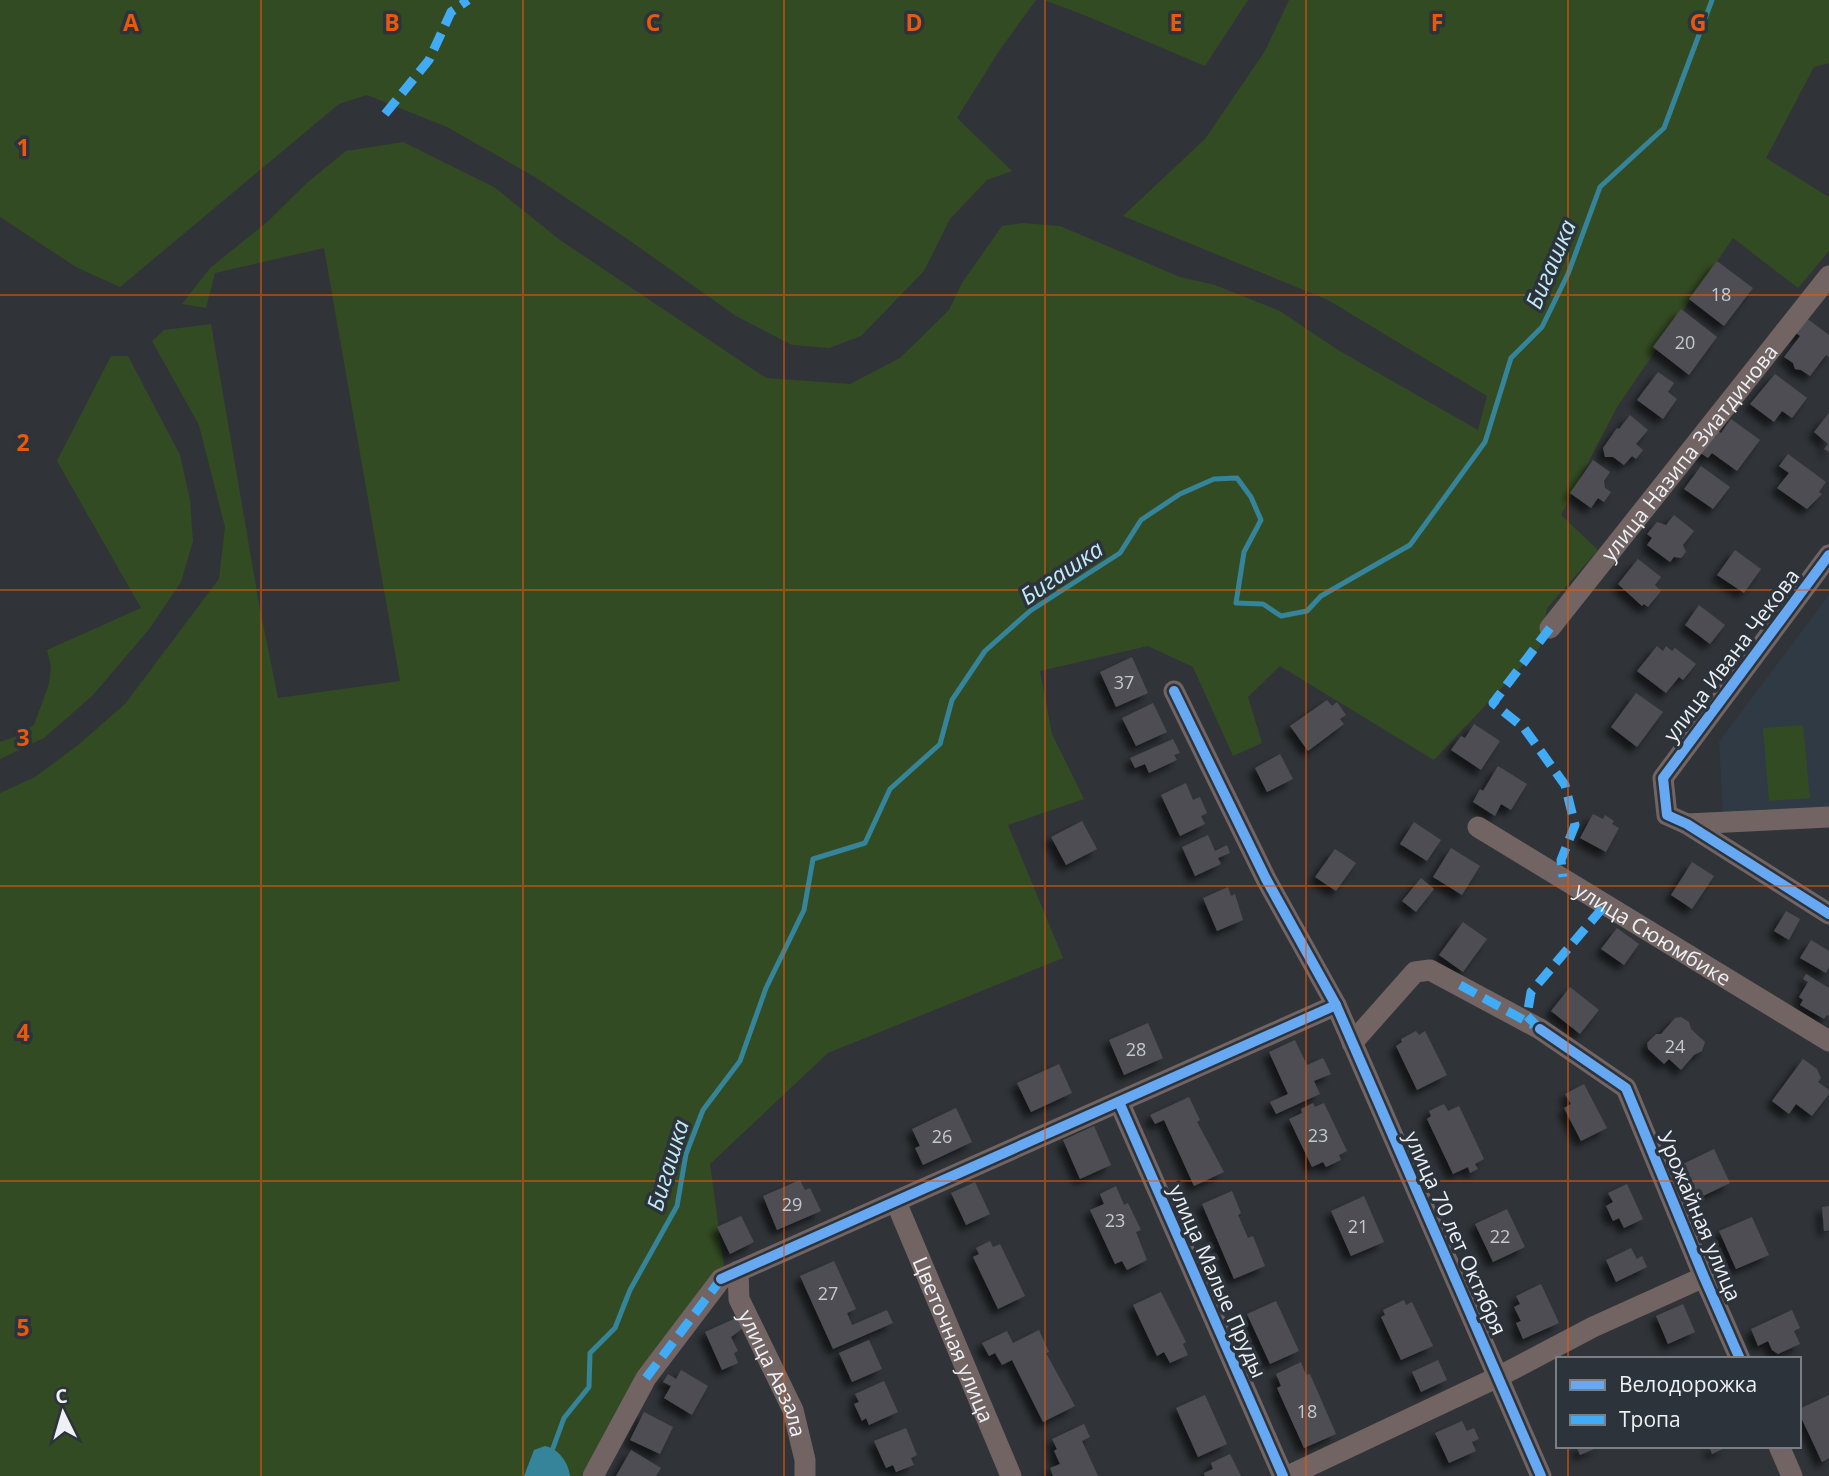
<svg xmlns="http://www.w3.org/2000/svg" width="1829" height="1476" viewBox="0 0 1829 1476" font-family="'Open Sans',sans-serif">
<style>
.built{fill:#303a45}
.green{fill:#334b23}
.water{fill:#35849a}
.lines{fill:none;stroke-linecap:round;stroke-linejoin:round}
.stream{stroke:#35849a;stroke-width:5}
.building{fill:#4d4e52;filter:url(#shadow)}
.minor{stroke:#716462;stroke-width:21}
.quiet{stroke:#42abf6;stroke-width:9;stroke-dasharray:18 9;stroke-linecap:butt}
.cycleway-casing{stroke:#2d333b;stroke-width:15}
.cycleway{stroke:#66a8f1;stroke-width:10}
.grid{fill:none;stroke:#e8590c;stroke-width:2;stroke-opacity:0.55}
.labels{text-anchor:middle;dominant-baseline:central;stroke-width:7;stroke-linejoin:round;paint-order:stroke}
.number-label{font-size:18px;fill:#c5c8cd}
.street-label{font-size:21px;fill:#edf1f6;stroke:#2d333b}
.water-label{font-size:23px;font-style:italic;fill:#c0ebf8;stroke:#2d333b}
.grid-label{font-size:23px;text-anchor:middle;font-weight:bold;fill:#e8590c;stroke:#2d333b;stroke-width:7;stroke-linejoin:round;paint-order:stroke}
</style>
<defs>
<filter id="shadow"><feDropShadow dx="-6" dy="6" stdDeviation="3.5" flood-color="#0009"/></filter>
</defs>
<rect width="100%" height="100%" fill="#303438"/>
<polygon class="built" points="1829,595 1829,811 1723,815 1719,742"/>
<g class="green">
<polygon points="0,0 1036,0 999,51 957,118 1012,171 987,180 950,219 924,271 861,336 829,348 792,345 736,316 626,238 535,177 447,127 367,95 339,104 120,287 76,267 0,217"/>
<polygon points="1044,0 1248,0 1205,66 1084,15"/>
<polygon points="1289,0 1829,0 1829,63 1814,67 1766,158 1829,197 1829,251 1798,288 1733,238 1617,407 1561,515 1598,550 1547,608 1540,647 1434,760 1280,666 1248,697 1262,743 1233,756 1193,667 1148,646 1040,671 1052,734 1084,799 1008,825 1063,958 828,1053 710,1164 724,1267 638,1371 581,1476 0,1476 0,793 35,777 78,745 125,704 219,579 225,527 199,425 152,341 164,330 211,324 259,604 278,698 400,681 324,248 215,273 206,308 182,304 210,268 267,222 308,182 346,151 403,142 494,187 560,240 766,378 850,384 900,358 949,310 962,283 1002,226 1023,223 1060,226 1180,277 1215,285 1280,311 1338,350 1478,430 1487,396 1328,300 1123,216 1205,139 1265,51"/>
<polygon points="111,356 128,356 180,455 190,500 193,541 181,582 150,628 93,695 44,738 0,759 0,742 17,736 34,725 49,684 51,666 47,650 141,608 57,461"/>
<polygon points="1803,725 1810,798 1769,801 1763,728"/>
</g>
<path class="water" d="M545,1446C559,1449 568,1462 570,1476H524L534,1450Z"/>
<g class="lines">
<polyline class="stream" points="553,1448 564,1418 589,1387 590,1353 615,1328 630,1290 677,1206 686,1154 703,1110 740,1061 766,988 804,910 813,859 865,843 890,789 940,744 952,700 985,651 1030,611 1120,553 1141,520 1180,494 1214,479 1237,478 1251,497 1261,520 1244,552 1236,603 1263,604 1281,616 1307,611 1321,596 1410,545 1485,442 1511,358 1542,327 1568,274 1600,187 1664,128 1712,0"/>
</g>
<g class="building">
<polygon points="1717,261 1753,288 1724,326 1689,299"/>
<polygon points="1681,309 1717,337 1689,375 1653,347"/>
<polygon points="1801,314 1829,335 1829,357 1826,355 1810,376 1801,370 1795,369 1793,363 1784,357 1800,336 1790,329"/>
<polygon points="1658,372 1674,383 1668,392 1677,399 1663,419 1637,400"/>
<polygon points="1775,374 1807,398 1792,418 1782,411 1774,422 1750,404"/>
<polygon points="1829,413 1829,452 1824,449 1828,444 1814,432"/>
<polygon points="1630,415 1648,430 1636,444 1643,450 1636,459 1632,456 1624,465 1613,457 1605,457 1603,448 1617,428 1619,429"/>
<polygon points="1731,419 1760,440 1737,471 1712,453 1708,458 1699,452 1716,430 1721,433"/>
<polygon points="1788,454 1826,482 1819,492 1822,494 1807,509 1777,488 1789,473 1779,466"/>
<polygon points="1593,460 1610,472 1604,481 1605,488 1611,492 1604,502 1598,498 1591,508 1570,493"/>
<polygon points="1701,466 1730,487 1713,509 1684,489"/>
<polygon points="1674,515 1694,531 1683,545 1686,552 1681,558 1674,557 1670,562 1647,545 1652,538 1647,534 1657,522 1666,525"/>
<polygon points="1735,550 1761,569 1744,593 1717,575"/>
<polygon points="1638,559 1661,577 1655,585 1661,591 1648,607 1644,604 1642,606 1618,584"/>
<polygon points="1699,605 1725,625 1710,644 1685,625"/>
<polygon points="1657,646 1663,651 1666,646 1672,651 1675,648 1696,664 1683,680 1679,677 1666,693 1637,671"/>
<polygon points="1132,657 1148,693 1116,707 1100,672"/>
<polygon points="1636,693 1663,712 1637,747 1611,727"/>
<polygon points="1327,700 1332,706 1337,702 1346,715 1340,719 1344,724 1308,751 1290,726"/>
<polygon points="1153,703 1167,732 1136,746 1122,718"/>
<polygon points="1474,724 1500,741 1481,770 1451,750 1461,736 1465,738"/>
<polygon points="1173,739 1180,753 1174,755 1177,760 1149,773 1145,764 1135,768 1130,758"/>
<polygon points="1280,754 1293,779 1267,792 1255,768"/>
<polygon points="1498,766 1527,784 1511,810 1501,804 1495,816 1473,802 1480,789 1483,791"/>
<polygon points="1186,783 1193,800 1200,797 1207,813 1201,816 1205,824 1180,836 1161,795"/>
<polygon points="1593,814 1603,819 1605,815 1614,821 1612,824 1619,828 1606,852 1580,838"/>
<polygon points="1082,821 1097,849 1066,865 1051,837"/>
<polygon points="1414,822 1441,840 1427,861 1400,844"/>
<polygon points="1208,835 1215,851 1227,845 1230,853 1218,858 1221,864 1195,876 1182,847"/>
<polygon points="1451,848 1480,866 1462,895 1433,877"/>
<polygon points="1335,849 1356,863 1336,891 1315,877"/>
<polygon points="1692,862 1714,876 1692,909 1671,895"/>
<polygon points="1421,878 1434,889 1416,912 1402,901"/>
<polygon points="1228,887 1231,896 1235,894 1243,920 1217,931 1203,898"/>
<polygon points="1786,911 1800,919 1789,940 1774,931"/>
<polygon points="1463,922 1487,939 1463,972 1439,955"/>
<polygon points="1617,928 1639,944 1624,965 1601,949"/>
<polygon points="1811,940 1829,951 1829,967 1826,973 1800,958"/>
<polygon points="1806,974 1829,988 1829,1016 1827,1015 1824,1019 1800,1005 1803,1000 1799,997 1808,982 1803,979"/>
<polygon points="1570,987 1599,1010 1580,1034 1551,1011"/>
<polygon points="1681,1017 1689,1022 1691,1029 1705,1042 1702,1051 1694,1055 1681,1070 1669,1059 1664,1064 1648,1049 1647,1043 1656,1034 1661,1034 1675,1018"/>
<polygon points="1148,1023 1163,1058 1124,1075 1109,1040"/>
<polygon points="1416,1031 1419,1035 1425,1031 1447,1075 1417,1090 1396,1046 1402,1042 1401,1039"/>
<polygon points="1295,1040 1307,1065 1323,1058 1331,1074 1314,1081 1320,1094 1276,1114 1270,1102 1288,1094 1269,1052"/>
<polygon points="1803,1059 1817,1069 1821,1078 1818,1082 1829,1090 1829,1094 1812,1116 1796,1104 1789,1114 1772,1101"/>
<polygon points="1059,1064 1072,1093 1031,1112 1017,1083"/>
<polygon points="1584,1084 1607,1128 1581,1141 1564,1108 1571,1104 1565,1094"/>
<polygon points="1189,1097 1200,1120 1197,1122 1224,1172 1194,1186 1164,1120 1155,1124 1150,1115"/>
<polygon points="1313,1103 1315,1107 1324,1103 1347,1151 1339,1155 1341,1160 1326,1167 1323,1162 1312,1167 1289,1119 1302,1113 1301,1109"/>
<polygon points="1444,1104 1448,1111 1459,1106 1484,1159 1475,1164 1478,1169 1470,1173 1468,1167 1453,1174 1427,1119 1431,1116 1429,1111"/>
<polygon points="956,1108 972,1142 923,1165 915,1148 920,1146 912,1129"/>
<polygon points="1094,1126 1111,1165 1080,1179 1063,1140"/>
<polygon points="1714,1149 1730,1183 1699,1198 1683,1164"/>
<polygon points="800,1180 805,1190 810,1188 821,1211 777,1230 763,1196"/>
<polygon points="975,1182 990,1214 966,1225 951,1193"/>
<polygon points="1627,1184 1643,1219 1624,1228 1619,1218 1613,1221 1606,1206 1613,1202 1608,1193"/>
<polygon points="1116,1186 1124,1205 1128,1203 1141,1230 1136,1232 1147,1260 1127,1270 1122,1261 1115,1264 1090,1210 1104,1204 1100,1194"/>
<polygon points="1232,1191 1241,1213 1238,1215 1248,1238 1253,1236 1265,1266 1234,1279 1202,1204"/>
<polygon points="1364,1196 1384,1242 1351,1256 1331,1211"/>
<polygon points="1829,1206 1829,1230 1824,1231 1822,1207"/>
<polygon points="1507,1209 1525,1247 1493,1262 1475,1224"/>
<polygon points="741,1216 754,1242 730,1254 717,1227"/>
<polygon points="1752,1217 1769,1255 1736,1269 1719,1231"/>
<polygon points="990,1241 993,1247 1000,1244 1025,1296 998,1309 973,1257 979,1254 976,1248"/>
<polygon points="1631,1248 1637,1259 1642,1256 1647,1267 1616,1282 1606,1260"/>
<polygon points="834,1261 856,1309 847,1313 852,1325 887,1310 893,1323 833,1349 800,1276"/>
<polygon points="1541,1284 1559,1323 1523,1339 1516,1323 1521,1321 1514,1307 1520,1304 1516,1296"/>
<polygon points="1161,1292 1186,1342 1183,1344 1188,1355 1170,1363 1164,1352 1157,1356 1133,1305"/>
<polygon points="1404,1300 1406,1305 1412,1302 1433,1346 1401,1360 1381,1317 1385,1315 1383,1310"/>
<polygon points="1276,1301 1299,1351 1270,1364 1247,1314"/>
<polygon points="1683,1304 1695,1332 1668,1344 1656,1316"/>
<polygon points="1792,1310 1800,1328 1794,1331 1800,1344 1778,1354 1772,1350 1768,1341 1758,1346 1751,1329"/>
<polygon points="734,1319 739,1320 742,1329 731,1337 738,1351 734,1353 738,1363 722,1370 705,1332"/>
<polygon points="1039,1330 1049,1352 1046,1353 1075,1406 1043,1422 1012,1360 1002,1365 995,1353 989,1356 982,1343 1007,1331 1013,1343"/>
<polygon points="869,1340 882,1369 852,1382 839,1353"/>
<polygon points="1438,1360 1447,1380 1421,1392 1412,1372"/>
<polygon points="1301,1362 1306,1375 1310,1374 1336,1434 1304,1448 1277,1388 1281,1386 1276,1374"/>
<polygon points="681,1370 708,1386 692,1415 664,1398 671,1386 663,1382 668,1374 676,1379"/>
<polygon points="884,1381 898,1412 869,1425 866,1418 862,1421 854,1404 859,1402 855,1394"/>
<polygon points="1205,1395 1227,1444 1198,1457 1176,1408"/>
<polygon points="1829,1395 1829,1458 1822,1462 1799,1413 1799,1409"/>
<polygon points="644,1412 673,1427 660,1454 630,1440"/>
<polygon points="1462,1421 1467,1431 1474,1428 1479,1439 1472,1442 1476,1451 1449,1463 1435,1433"/>
<polygon points="1084,1424 1090,1437 1082,1441 1098,1476 1053,1476 1050,1468 1060,1464 1054,1451 1057,1449 1052,1439"/>
<polygon points="906,1428 917,1455 911,1458 914,1465 896,1472 893,1465 886,1468 874,1441"/>
<polygon points="1576,1446 1601,1446 1580,1455"/>
<polygon points="1709,1446 1729,1446 1712,1454"/>
<polygon points="631,1450 661,1468 656,1476 616,1476"/>
<polygon points="1230,1454 1241,1476 1205,1476 1204,1473 1213,1469 1211,1463"/>
</g>
<g class="lines">
<g class="minor">
<polyline points="1829,555 1663,778 1667,815 1687,824 1829,914"/>
<path id="s1" d="M1550,628L1829,276"/>
<polyline points="1174,691 1266,879 1336,1005 1541,1476"/>
<polyline points="1687,824 1829,817"/>
<path id="s2" d="M1478,827L1829,1041"/>
<polyline points="1352,1043 1415,972 1430,970 1540,1029 1626,1088 1704,1277 1740,1359"/>
<polyline points="1119,1102 1283,1476"/>
<path id="s3" d="M896,1202L1011,1476"/>
<path id="s4" d="M738,1271L739,1299L793,1410L805,1460V1476"/>
<polyline points="1779,1446 1792,1476"/>
<polyline points="593,1476 646,1378 721,1279 1336,1005"/>
<polyline points="1288,1476 1498,1377 1593,1327 1704,1277"/>
</g>
<g class="quiet">
<polyline points="385,114 429,60 451,12 468,0"/>
<polyline points="1550,628 1493,703 1524,728 1565,785 1575,825 1561,860 1563,877"/>
<polyline points="1460,985 1533,1025"/>
<polyline points="1540,1029 1527,1016 1531,992 1606,904"/>
<polyline points="646,1378 721,1279"/>
</g>
<g class="cycleway-casing">
<g id="cycleway">
<polyline points="1829,555 1663,778 1667,815 1687,824 1829,914"/>
<polyline points="1174,691 1266,879 1336,1005 1541,1476"/>
<polyline points="1540,1029 1626,1088 1704,1277 1740,1359"/>
<polyline points="1119,1102 1283,1476"/>
<polyline points="721,1279 1336,1005"/>
</g>
</g>
<use href="#cycleway" class="cycleway"/>
</g>
<path class="grid" d="M261,0V1476M523,0V1476M784,0V1476M1045,0V1476M1306,0V1476M1568,0V1359M0,295H1829M0,590H1829M0,886H1829M0,1181H1829M1568,1446V1476"/>
<g class="labels">
<g class="number-label">
<text x="1721" y="294">18</text>
<text x="1685" y="342">20</text>
<text x="1124" y="682">37</text>
<text x="1675" y="1046">24</text>
<text x="1136" y="1049">28</text>
<text x="1318" y="1135">23</text>
<text x="942" y="1136">26</text>
<text x="792" y="1204">29</text>
<text x="1115" y="1220">23</text>
<text x="1358" y="1226">21</text>
<text x="1500" y="1236">22</text>
<text x="828" y="1293">27</text>
<text x="1307" y="1411">18</text>
</g>
<g class="street-label">
<text stroke="none"><textPath href="#s1" startOffset="224">улица Назипа Зиатдинова</textPath></text>
<text transform="translate(1731 655) rotate(-53)">улица Ивана Чекова</text>
<text stroke="none"><textPath href="#s2" startOffset="205">улица Сююмбике</textPath></text>
<text transform="translate(1700 1216) rotate(67)">Урожайная улица</text>
<text transform="translate(1456 1233) rotate(66)">улица 70 лет Октября</text>
<text transform="translate(1218 1281) rotate(66)">улица Малые Пруды</text>
<text stroke="none"><textPath href="#s3" startOffset="149">Цветочная улица</textPath></text>
<text stroke="none"><textPath href="#s4" startOffset="110">улица Авзала</textPath></text>
</g>
<g class="water-label">
<text transform="translate(1550 264) rotate(-67)">Бигашка</text>
<text transform="translate(1061 572) rotate(-34)">Бигашка</text>
<text transform="translate(667 1165) rotate(-73)">Бигашка</text>
</g>
</g>
<g class="grid-label">
<text x="131" y="31">A</text>
<text x="392" y="31">B</text>
<text x="653" y="31">C</text>
<text x="914" y="31">D</text>
<text x="1176" y="31">E</text>
<text x="1437" y="31">F</text>
<text x="1698" y="31">G</text>
<text x="23" y="156">1</text>
<text x="23" y="451">2</text>
<text x="23" y="746">3</text>
<text x="23" y="1041">4</text>
<text x="23" y="1336">5</text>
</g>
<rect x="1556" y="1357" width="245" height="91" fill="#2d333b" stroke="#7a7f86" stroke-width="2"/>
<rect x="1570" y="1380" width="35" height="10" fill="#66a8f1" stroke="#7a7f86" stroke-width="2"/>
<text x="1619" y="1392" font-size="21" fill="#edf1f6">Велодорожка</text>
<rect x="1570" y="1415" width="35" height="10" fill="#42abf6" stroke="#7a7f86" stroke-width="2"/>
<text x="1619" y="1427" font-size="21" fill="#edf1f6">Тропа</text>
<g transform="translate(63 1413) rotate(355)" stroke="#2d333b" stroke-width="5" paint-order="stroke">
<path d="M0-5L12 26L0 18L-12 26Z" fill="#edf1f6"/>
<text y="-10" font-size="19" font-weight="bold" text-anchor="middle" fill="#edf1f6">С</text>
</g>
</svg>
